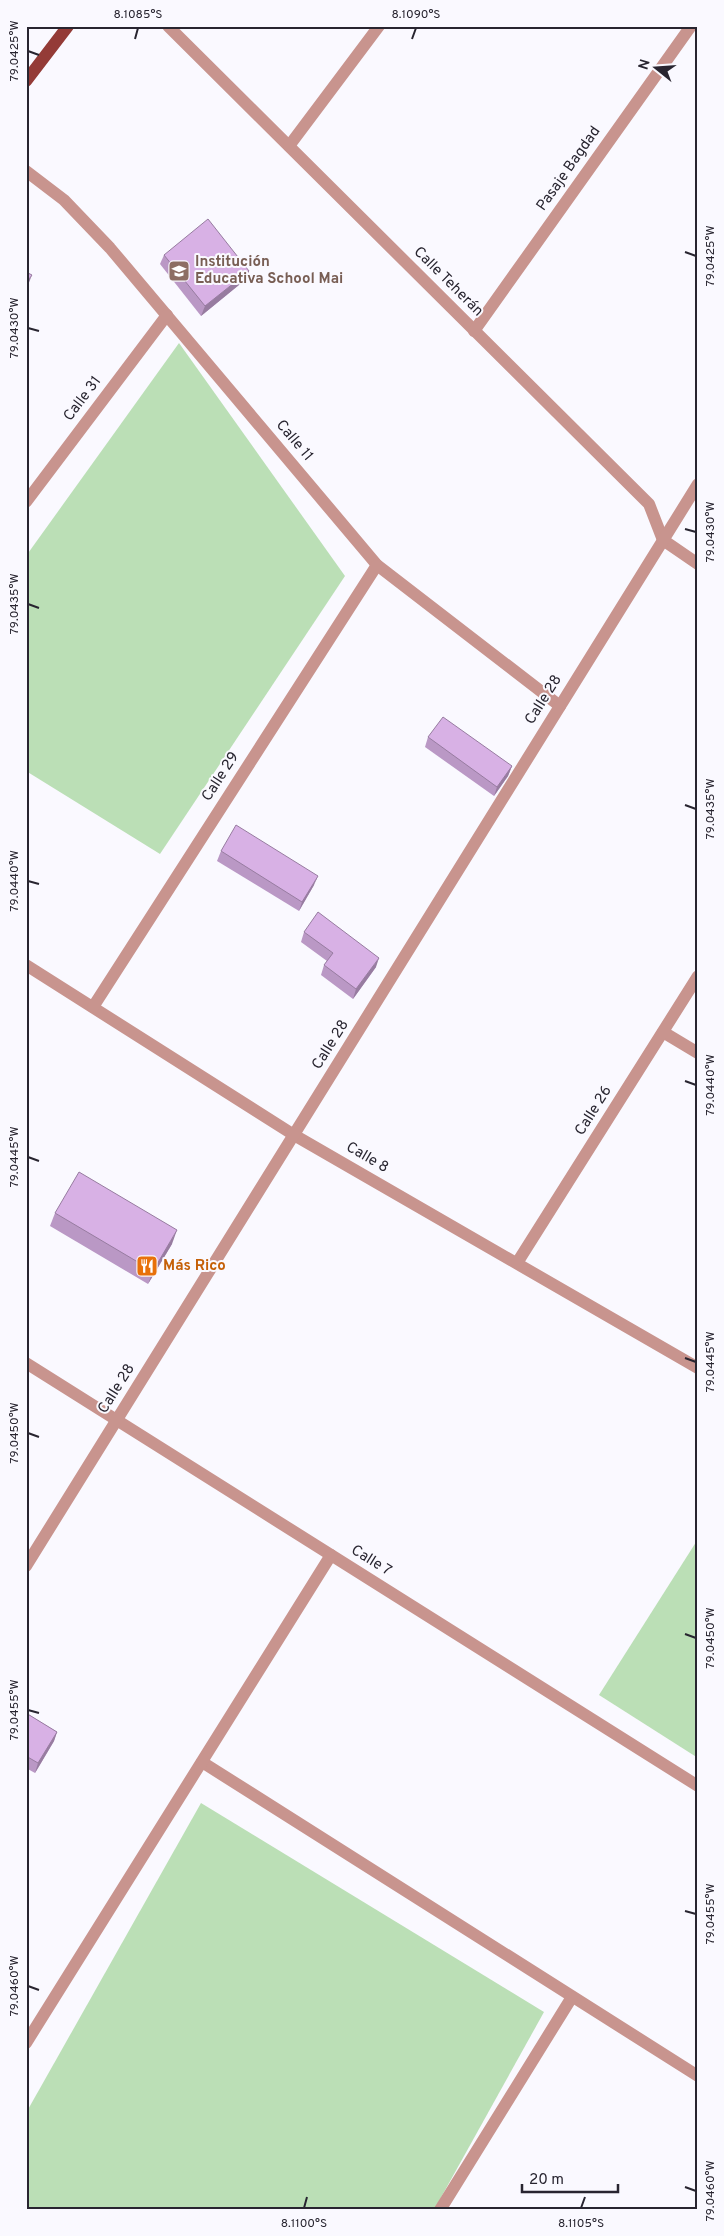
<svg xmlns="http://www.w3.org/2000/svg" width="724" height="2236" viewBox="0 0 724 2236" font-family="Overpass,sans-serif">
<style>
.green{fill:#bbdfb6}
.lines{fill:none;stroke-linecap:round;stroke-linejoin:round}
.minor{stroke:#c8948e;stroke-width:12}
.major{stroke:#943b37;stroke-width:12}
.wall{fill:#ba98c5}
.shaded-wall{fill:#977ca0}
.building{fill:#d8b1e5;stroke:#977ca0}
.ticks{fill:none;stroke:#282530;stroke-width:2}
.labels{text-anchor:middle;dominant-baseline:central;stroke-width:4;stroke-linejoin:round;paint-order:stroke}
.street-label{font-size:15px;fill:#282530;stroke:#faf9ff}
.education-label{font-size:15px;font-weight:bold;fill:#785e54;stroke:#faf9ff;text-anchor:start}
.food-label{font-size:15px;font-weight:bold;fill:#c56008;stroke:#faf9ff;text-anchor:start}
.neatline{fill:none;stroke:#282530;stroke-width:2}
.ticks-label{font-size:12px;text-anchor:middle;fill:#282530}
</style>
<rect width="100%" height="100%" fill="#faf9ff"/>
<g class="green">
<polygon points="179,343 345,576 160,854 26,771 26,556"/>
<polygon points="698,1539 698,1758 599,1695"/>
<polygon points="201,1803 544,2012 434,2210 26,2210 26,2113"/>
</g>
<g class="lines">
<g class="minor">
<polyline points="168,26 649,504 663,540 698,564"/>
<polyline points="289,146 379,26"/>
<polyline points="26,171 64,200 110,248 377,565 560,706"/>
<polyline points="474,331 691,26"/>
<polyline points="26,502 167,315"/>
<polyline points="26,965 294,1135 698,1368"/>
<polyline points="93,1007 377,565"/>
<polyline points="663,1032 698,1053"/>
<polyline points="517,1263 698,976"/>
<polyline points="26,1363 698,1786"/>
<polyline points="26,1566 698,484"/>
<polyline points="202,1762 698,2076"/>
<polyline points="26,2043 331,1555"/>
<polyline points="440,2210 572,1997"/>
</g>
<polyline class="major" points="26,81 68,26"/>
</g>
<g class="wall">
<polygon points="164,255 249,271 245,280 201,316 160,264"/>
<polygon points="428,737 512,766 508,776 494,796 425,747"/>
<polygon points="221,851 314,885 299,911 217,861"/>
<polygon points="304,932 376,967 353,999 321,975 324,965 327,961 301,942"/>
<polygon points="55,1213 172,1244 148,1284 50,1226"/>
<polygon points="26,1713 57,1732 54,1741 35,1773 26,1768"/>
</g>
<g class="shaded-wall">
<polygon points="249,271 245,280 201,316 205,306"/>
<polygon points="32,275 28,285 26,287 26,283"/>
<polygon points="512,766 508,776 494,796 497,787"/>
<polygon points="318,876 314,885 299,911 302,902"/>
<polygon points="379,958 376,967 353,999 356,989"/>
<polygon points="177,1230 172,1244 148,1284 153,1271"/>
<polygon points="57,1732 54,1741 35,1773 38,1763"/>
</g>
<g class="building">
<polygon points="208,219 249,271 205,306 164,255"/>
<polygon points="26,272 32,275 26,283"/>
<polygon points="443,717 512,766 497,787 428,737"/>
<polygon points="236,825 318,876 302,902 221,851"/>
<polygon points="318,912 379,958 356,989 324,965 333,953 304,932"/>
<polygon points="79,1172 177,1230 153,1271 55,1213"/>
<polygon points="26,1713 57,1732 38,1763 26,1756"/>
</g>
<path class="ticks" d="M135,39L138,28M412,39L416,28M28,51L39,55M685,252L696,256M28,328L39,331M685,529L696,532M28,604L39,608M685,805L696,809M28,881L39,884M685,1081L696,1085M28,1157L39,1161M685,1358L696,1362M28,1433L39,1437M685,1634L696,1638M28,1710L39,1713M685,1911L696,1914M28,1986L39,1990M685,2187L696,2191M304,2208L307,2197M581,2208L585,2197"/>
<defs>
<g id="school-square" transform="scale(1.125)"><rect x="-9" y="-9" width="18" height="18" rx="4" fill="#8d6e63" stroke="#faf9ff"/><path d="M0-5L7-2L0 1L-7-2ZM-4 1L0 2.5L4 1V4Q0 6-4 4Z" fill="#fff"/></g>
<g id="restaurant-square" transform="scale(1.125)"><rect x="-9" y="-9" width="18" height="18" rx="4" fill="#e8710a" stroke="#faf9ff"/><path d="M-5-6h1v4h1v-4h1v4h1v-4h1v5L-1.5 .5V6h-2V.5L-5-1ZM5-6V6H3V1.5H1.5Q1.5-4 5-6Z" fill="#fff"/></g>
</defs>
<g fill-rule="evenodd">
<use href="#school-square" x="179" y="271"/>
<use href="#restaurant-square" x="147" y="1266"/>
</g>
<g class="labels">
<g class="street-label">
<text transform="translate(569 169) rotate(-55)">Pasaje Bagdad</text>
<text transform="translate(448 282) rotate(45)">Calle Teherán</text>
<text transform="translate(83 399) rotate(-53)">Calle 31</text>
<text transform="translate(294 441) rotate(50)">Calle 11</text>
<text transform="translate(544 700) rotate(-58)">Calle 28</text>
<text transform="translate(221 777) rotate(-57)">Calle 29</text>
<text transform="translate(331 1045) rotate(-58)">Calle 28</text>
<text transform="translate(594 1111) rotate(-58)">Calle 26</text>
<text transform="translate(367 1158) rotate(30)">Calle 8</text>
<text transform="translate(117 1389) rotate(-58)">Calle 28</text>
<text transform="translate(371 1561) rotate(32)">Calle 7</text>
</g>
<g class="education-label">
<text x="195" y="262">Institución<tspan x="195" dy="17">Educativa School Mai</tspan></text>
</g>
<g class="food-label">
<text x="163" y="1266">Más Rico</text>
</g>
</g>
<rect width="724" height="2236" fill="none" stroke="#faf9ff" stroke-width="55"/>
<g transform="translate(656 68) rotate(287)" stroke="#faf9ff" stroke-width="4" paint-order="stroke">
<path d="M0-4L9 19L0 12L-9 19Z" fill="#282530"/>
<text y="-8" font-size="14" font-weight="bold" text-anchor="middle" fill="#282530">N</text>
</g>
<path d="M522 2184v8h96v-8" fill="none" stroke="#282530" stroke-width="2.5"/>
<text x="529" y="2184" font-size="15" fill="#282530" stroke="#faf9ff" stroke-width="4" paint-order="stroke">20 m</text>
<rect x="28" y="28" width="668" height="2180" class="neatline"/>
<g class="ticks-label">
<text x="138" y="18">8.1085°S</text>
<text x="416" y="18">8.1090°S</text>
<text transform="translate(14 51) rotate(-90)" y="4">79.0425°W</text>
<text transform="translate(710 256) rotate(-90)" y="4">79.0425°W</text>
<text transform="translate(14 328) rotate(-90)" y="4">79.0430°W</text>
<text transform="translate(710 532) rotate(-90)" y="4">79.0430°W</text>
<text transform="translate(14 604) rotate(-90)" y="4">79.0435°W</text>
<text transform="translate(710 809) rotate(-90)" y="4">79.0435°W</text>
<text transform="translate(14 881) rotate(-90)" y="4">79.0440°W</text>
<text transform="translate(710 1085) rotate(-90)" y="4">79.0440°W</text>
<text transform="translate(14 1157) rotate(-90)" y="4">79.0445°W</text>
<text transform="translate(710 1362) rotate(-90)" y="4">79.0445°W</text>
<text transform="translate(14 1433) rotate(-90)" y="4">79.0450°W</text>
<text transform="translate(710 1638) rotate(-90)" y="4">79.0450°W</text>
<text transform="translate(14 1710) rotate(-90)" y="4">79.0455°W</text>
<text transform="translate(710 1914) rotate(-90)" y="4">79.0455°W</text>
<text transform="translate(14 1986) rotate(-90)" y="4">79.0460°W</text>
<text transform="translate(710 2191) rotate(-90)" y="4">79.0460°W</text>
<text x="304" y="2227">8.1100°S</text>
<text x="581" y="2227">8.1105°S</text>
</g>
</svg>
